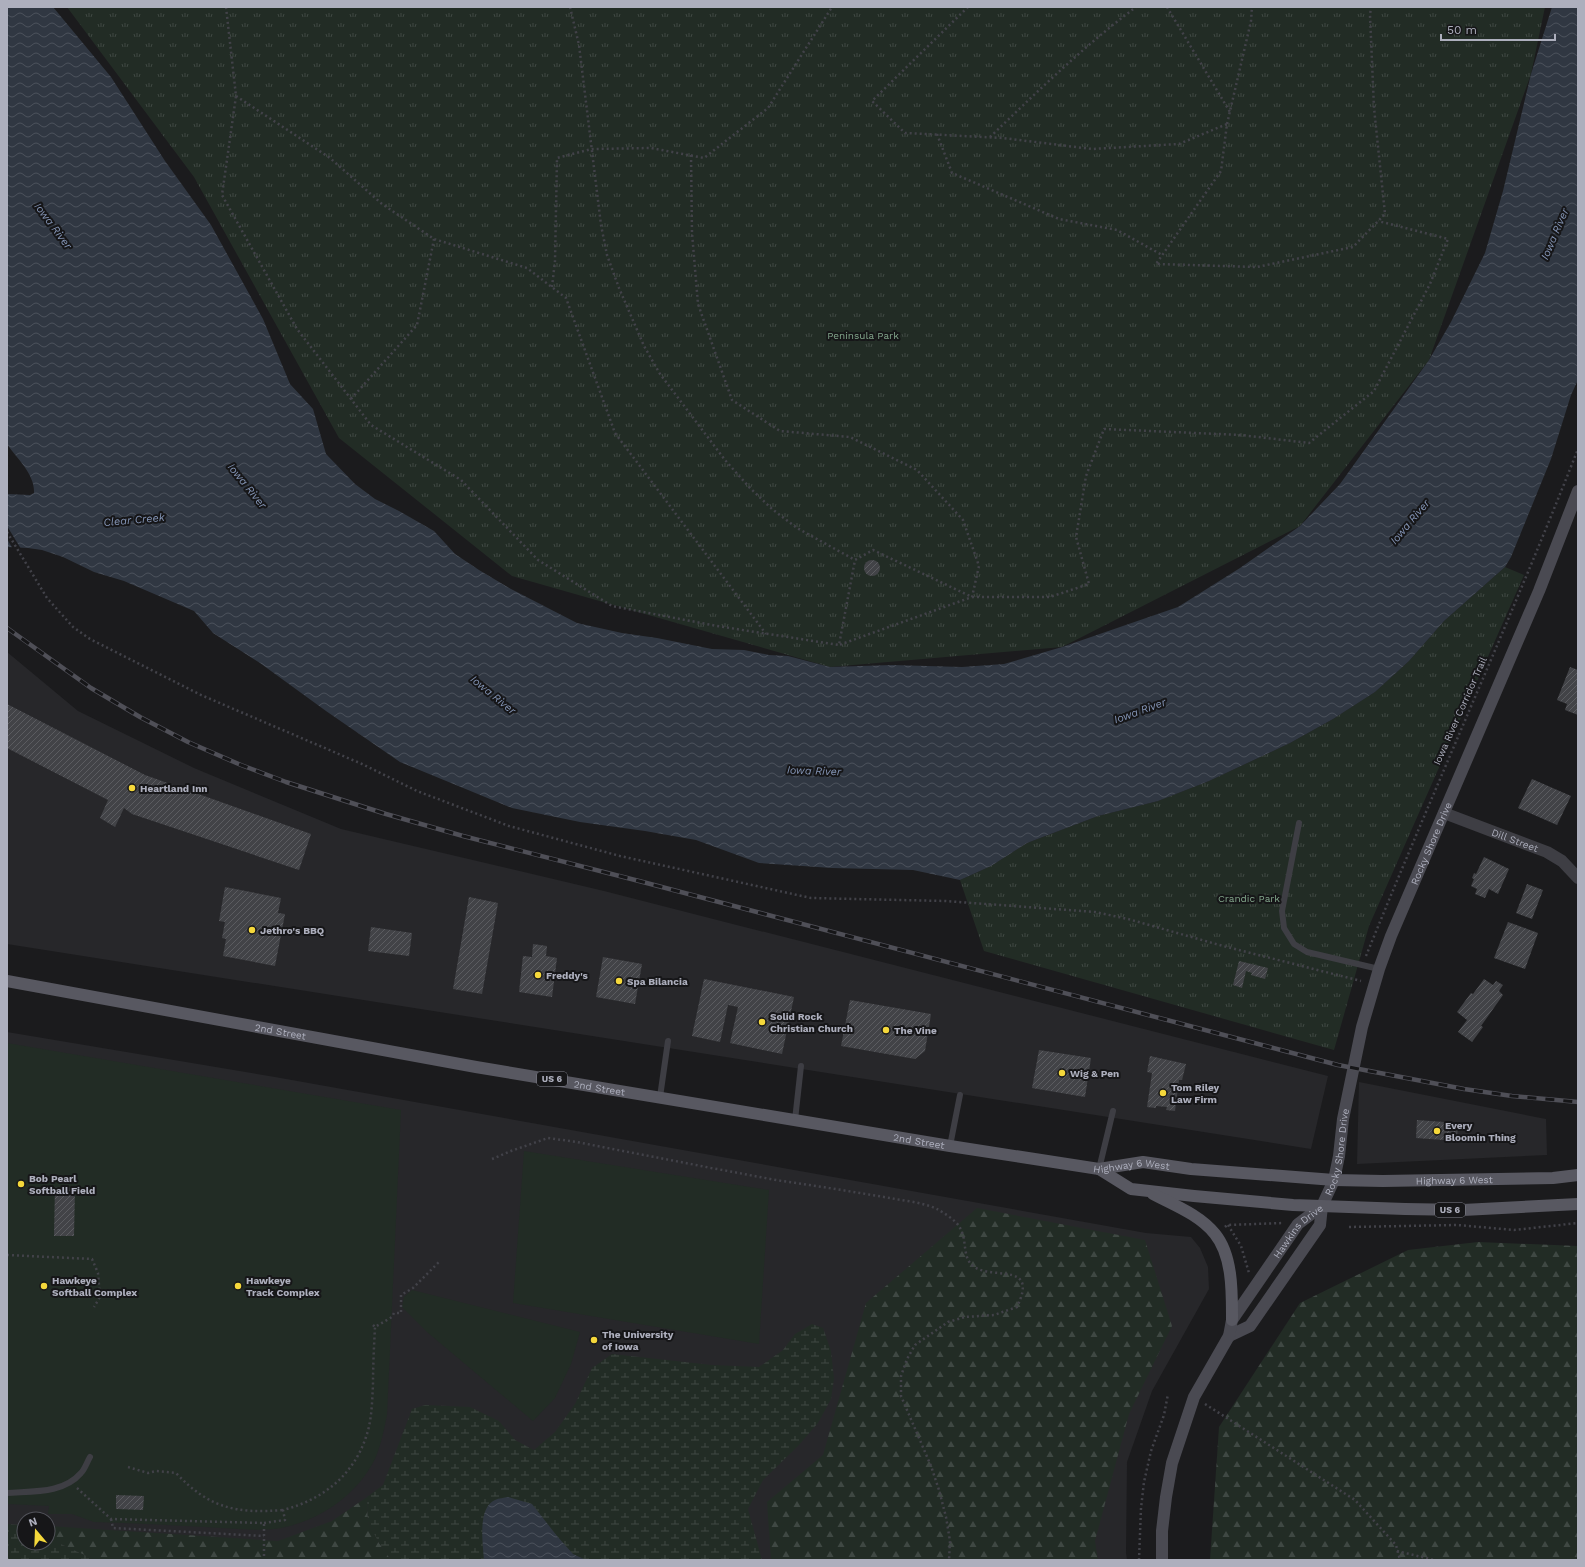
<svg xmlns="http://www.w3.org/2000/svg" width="1585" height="1567" viewBox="0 0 1585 1567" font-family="'Work Sans',sans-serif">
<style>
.built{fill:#27272a;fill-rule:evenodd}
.grass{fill:#222c25}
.forest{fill:url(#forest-firs)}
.wetland{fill:url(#wetland-marsh)}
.park{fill:url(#park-tufts)}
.water{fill:url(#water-waves)}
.pier{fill:#1b1b1d}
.building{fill:url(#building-hatch)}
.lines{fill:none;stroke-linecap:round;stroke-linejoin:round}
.path{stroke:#424249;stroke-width:2.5;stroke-dasharray:2 3;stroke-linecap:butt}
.lane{stroke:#3e3e44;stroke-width:6}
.street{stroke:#3e3e44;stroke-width:12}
.secondary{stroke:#4a4a52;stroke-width:12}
.primary{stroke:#585861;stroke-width:12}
.rail-casing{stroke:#4f4f57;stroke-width:4.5}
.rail{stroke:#161618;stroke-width:3;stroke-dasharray:9;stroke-linecap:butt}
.poi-dot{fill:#f5d83b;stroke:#161618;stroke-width:1.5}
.labels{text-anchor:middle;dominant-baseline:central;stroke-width:4;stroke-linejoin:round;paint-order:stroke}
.shield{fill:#161618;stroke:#80818c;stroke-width:1}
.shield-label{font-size:9px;font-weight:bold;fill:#adafbd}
.park-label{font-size:10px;fill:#84a88d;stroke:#161618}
.street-label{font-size:10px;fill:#adafbd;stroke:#161618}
.poi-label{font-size:10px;font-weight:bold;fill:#adafbd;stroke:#161618;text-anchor:start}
.water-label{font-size:11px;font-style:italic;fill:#8596b7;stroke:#161618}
</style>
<defs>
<pattern id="forest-firs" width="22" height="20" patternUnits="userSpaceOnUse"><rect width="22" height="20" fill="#222c25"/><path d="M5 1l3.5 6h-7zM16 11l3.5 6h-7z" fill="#3f4843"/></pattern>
<pattern id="wetland-marsh" width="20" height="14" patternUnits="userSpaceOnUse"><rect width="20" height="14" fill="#222c25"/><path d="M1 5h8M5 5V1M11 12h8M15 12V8" fill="none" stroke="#3f4843"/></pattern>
<pattern id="park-tufts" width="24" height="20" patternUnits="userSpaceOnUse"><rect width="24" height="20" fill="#222c25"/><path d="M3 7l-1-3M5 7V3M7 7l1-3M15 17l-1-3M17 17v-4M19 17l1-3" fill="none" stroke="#3f4843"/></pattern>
<pattern id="water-waves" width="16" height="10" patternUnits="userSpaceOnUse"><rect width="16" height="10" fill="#303742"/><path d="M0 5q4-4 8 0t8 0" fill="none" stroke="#4b515b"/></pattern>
<pattern id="building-hatch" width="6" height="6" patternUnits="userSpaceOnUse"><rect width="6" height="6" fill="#424347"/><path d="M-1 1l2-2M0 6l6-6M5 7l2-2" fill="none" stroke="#5b5c60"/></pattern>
</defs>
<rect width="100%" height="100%" fill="#1b1b1d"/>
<g class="built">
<polygon points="7,652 78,711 194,768 341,829 604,891 1328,1076 1311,1149 7,944"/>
<path d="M7,1032L275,1077L1146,1233L1191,1237L1200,1248L1208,1267L1209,1289L1152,1391L1127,1462L1126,1553L1127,1560H7ZM24,1519H48V1543H24Z"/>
<polygon points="1359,1082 1546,1119 1547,1155 1357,1164"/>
</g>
<g class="grass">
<path d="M7,1043L401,1110L387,1415C384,1430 381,1445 375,1459C356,1497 315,1524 274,1529C251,1531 226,1528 204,1527C167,1525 131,1523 94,1522L72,1514H48L49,1506L7,1504Z"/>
<polygon points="524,1151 769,1190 759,1344 513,1303"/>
<polygon points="412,1290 580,1332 571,1364 555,1398 533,1421 427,1332 402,1307 404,1297"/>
</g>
<g class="forest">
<polygon points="977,1208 1145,1240 1172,1326 1129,1414 1095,1541 1098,1560 771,1560 767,1502 823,1455 866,1303"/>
<polygon points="1478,1242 1578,1246 1578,1560 1210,1560 1219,1427 1300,1303 1408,1250"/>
<polygon points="367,1497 368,1522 379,1543 391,1560 95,1560 48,1538 48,1526 278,1541 332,1521"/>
</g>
<g class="wetland">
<polygon points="812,1324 823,1328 831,1351 834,1379 831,1399 818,1423 798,1446 763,1480 748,1509 762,1560 391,1560 379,1543 368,1522 367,1497 383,1485 412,1409 425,1405 470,1407 499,1421 515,1440 534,1450 555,1432 575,1404 592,1368 612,1354 712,1365 759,1367 783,1350 795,1334"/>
<polygon points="7,1524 20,1525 24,1526 24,1543 48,1543 48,1538 95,1560 7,1560"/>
</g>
<g class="park">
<polygon points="67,7 1545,7 1531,74 1429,360 1300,526 1062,647 830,667 512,576 339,438 194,177"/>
<polygon points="1505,567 1524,575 1369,926 1334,1050 984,951 960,880 991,866 1027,843 1098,816 1158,801 1209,781 1290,743 1333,719 1375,692 1409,661 1444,621"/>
</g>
<g class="water">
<path d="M7,7H53L111,77L165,161L211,225L263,319L290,384L313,409L326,454L355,484L375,499L399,511L434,531L455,554L479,570L511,589L577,623L622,633L657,638L712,649L744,650L769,655L788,656L830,667L892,665L962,667L1004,664L1062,647L1178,607L1240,568L1300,526L1340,484L1429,360L1451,322L1485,253L1503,191L1531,74L1552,7H1578V380L1571,395L1551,459L1511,557L1505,567L1444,621L1409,661L1375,692L1333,719L1290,743L1209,781L1158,801L1098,816L1027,843L991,866L960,880L913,870L832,868L759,863L696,840L645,831L580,822L512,808L400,762L326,711L260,663L213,633L194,611L124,581L94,572L63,557L42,550L28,548L7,547V494L30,495L34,493C35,474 17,459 7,444Z"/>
<path d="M508,1497L532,1504L557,1536L573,1554L586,1560H484C483,1544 477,1508 495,1500C499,1498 504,1498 508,1497Z"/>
</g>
<polygon class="pier" points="7,526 21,549 13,549 7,539"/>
<g class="building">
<circle cx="872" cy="568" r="8"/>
<polygon points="1570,667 1578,670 1578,715 1565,710 1567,704 1557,700"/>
<polygon points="7,704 145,775 311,834 299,870 132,814 124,808 115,827 100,818 108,800 7,748"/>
<polygon points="1532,779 1571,796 1557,825 1518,808"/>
<polygon points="1484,857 1509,869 1498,894 1489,889 1485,898 1475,894 1477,889 1471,886 1474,879 1472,878 1474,873 1476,874"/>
<polygon points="1527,884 1543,890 1532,919 1516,913"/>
<polygon points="225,887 281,898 278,913 285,914 275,966 223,956 226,939 222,938 225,922 219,921"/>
<polygon points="469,897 498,903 482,994 453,989"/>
<polygon points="1508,922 1538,933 1525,969 1494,958"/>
<polygon points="371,927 412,933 409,956 368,951"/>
<polygon points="533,944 547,946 546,956 557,958 552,997 519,992 523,956 532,957"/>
<polygon points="603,957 642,964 635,1004 596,997"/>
<polygon points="1239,961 1268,968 1265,979 1251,975 1252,973 1246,971 1242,988 1233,985"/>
<polygon points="704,979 794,997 782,1054 730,1043 738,1007 728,1005 720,1042 692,1036"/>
<polygon points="1484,979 1493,985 1496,981 1503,985 1499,991 1503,995 1481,1026 1483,1027 1472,1042 1458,1032 1467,1020 1457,1012 1471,993 1473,994"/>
<polygon points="850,1000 931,1014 925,1051 915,1059 841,1046"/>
<polygon points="1039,1050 1091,1058 1085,1097 1032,1088"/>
<polygon points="1150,1056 1186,1064 1182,1080 1179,1080 1175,1111 1166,1110 1167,1107 1156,1106 1156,1108 1147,1107 1152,1073 1147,1072"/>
<polygon points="1417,1120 1458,1123 1457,1141 1416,1138"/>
<polygon points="55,1187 75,1188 74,1236 54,1236"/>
<polygon points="116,1495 144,1496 143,1510 116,1509"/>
</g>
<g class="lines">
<g class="path">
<polyline points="226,7 236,96 222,195 297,329 371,425 461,480 538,560 612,606 717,626 839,645 855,560 873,550 972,597 1050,597 1089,584 1076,537 1086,476 1104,429 1241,435 1309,443 1374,391 1430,284 1448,239 1378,221"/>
<polyline points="570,7 579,45 601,225 607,255 619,288 644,346 660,374 725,460 749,487 772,509 797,528 855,560"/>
<polyline points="968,7 872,101 905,133 1003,138 1092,149 1179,144 1227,124 1221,171 1156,264 1257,267 1353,247 1385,214 1374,108 1370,15 1371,7"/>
<polyline points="1167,7 1230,112"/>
<polyline points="236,96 330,158 382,204 434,239 527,268 566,298 615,433 766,634"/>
<polyline points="1227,124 1251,21 1252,7"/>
<polyline points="937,134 952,173 1059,219 1117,230 1162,255"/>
<path d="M990,137C1037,92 1084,46 1136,7"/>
<polyline points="691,155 692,233 698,304 732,400 780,431 850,437 917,470 963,520 979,566 972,597 839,645"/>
<polyline points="552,287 555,261 557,158 592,149 651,148 704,158 768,108 832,7"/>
<polyline points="351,399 417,325 434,239"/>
<polyline points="7,532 47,598 73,627 90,639 201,695 362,764 417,791 509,826 620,856 811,898 945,901 1095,912 1128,919 1223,946 1361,981"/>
<path d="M1366,956C1435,786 1511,619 1578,449"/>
<path d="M492,1159L511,1151L548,1138L577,1142C622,1151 666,1159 711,1168C735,1172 758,1177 782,1181C818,1186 854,1192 890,1198C905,1201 922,1202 937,1209C944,1213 956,1220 960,1228C968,1241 961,1260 976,1268C997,1279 1038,1263 1017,1307L994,1315L965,1317L948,1322L915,1345L907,1359L901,1376V1396L931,1466L939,1490L946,1517L950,1541L949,1560"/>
<polyline points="1228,1225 1241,1246 1249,1273"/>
<polyline points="1225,1227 1227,1225 1283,1223"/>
<polyline points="1349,1227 1457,1225 1514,1230 1578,1223"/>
<polyline points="7,1255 92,1259 98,1273 100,1297 94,1307"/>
<polyline points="373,1325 375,1327 392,1317 394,1313 401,1313 401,1295 413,1288 439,1262"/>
<polyline points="1205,1404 1355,1500 1396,1545 1400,1560"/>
<path d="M128,1467L148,1473L156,1471L176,1473C209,1508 236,1514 283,1510"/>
<polyline points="77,1488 111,1519 264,1523 264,1560"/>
<polyline points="111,1519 113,1528 264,1536"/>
<path d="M264,1523L285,1520L283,1510C322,1500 353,1476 366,1437C372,1420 372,1402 373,1385C373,1366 374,1346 375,1327"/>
<polyline points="1397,1551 1434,1560"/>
<polyline points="1139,1560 1141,1508 1144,1482 1151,1451 1164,1415 1168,1394"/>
</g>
<g class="lane">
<polyline points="1299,823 1282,911 1284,928 1294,944 1307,952 1379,969"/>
<polyline points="660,1097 668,1041"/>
<polyline points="795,1120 801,1066"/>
<polyline points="950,1146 960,1095"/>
<polyline points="1099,1169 1113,1111"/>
<path d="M7,1493C32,1491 63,1494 81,1473C85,1469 87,1462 90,1457"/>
</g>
<path class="street" id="s1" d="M1444,813L1547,852L1562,861L1578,878"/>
<g class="secondary">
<path id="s2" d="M1229,1336L1250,1326L1320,1225L1322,1206L1334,1180L1339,1156L1343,1119L1362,1027L1379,969L1391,936L1539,591L1578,491"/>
<path id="s3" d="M1162,1560V1531L1166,1497L1172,1463L1194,1397L1229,1336L1232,1320L1298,1224L1322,1206"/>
</g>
<g class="primary">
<path id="s4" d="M7,981L476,1067L950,1146L1099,1169L1143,1162L1191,1169L1334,1180L1383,1181L1553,1178L1578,1175"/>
<polyline points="1099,1169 1131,1189 1194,1196 1293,1205 1405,1209 1463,1210 1578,1204"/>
<path d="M1153,1194C1174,1205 1200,1215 1215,1234C1233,1256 1232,1294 1232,1320"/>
</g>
<g class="rail-casing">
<polyline id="rail" points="7,628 91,688 140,717 188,742 241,765 286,782 386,814 463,836 639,881 1338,1065 1464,1089 1512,1096 1578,1102"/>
</g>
<use href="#rail" class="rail"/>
</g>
<g class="poi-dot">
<circle cx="132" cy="788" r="4"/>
<circle cx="252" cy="930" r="4"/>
<circle cx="538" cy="975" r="4"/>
<circle cx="619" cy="981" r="4"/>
<circle cx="762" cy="1022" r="4"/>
<circle cx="886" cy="1030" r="4"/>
<circle cx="1062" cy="1073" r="4"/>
<circle cx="1163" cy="1093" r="4"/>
<circle cx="1437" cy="1131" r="4"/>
<circle cx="21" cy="1184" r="4"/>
<circle cx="44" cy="1286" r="4"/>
<circle cx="238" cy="1286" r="4"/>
<circle cx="594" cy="1340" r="4"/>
</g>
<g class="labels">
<g class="shield">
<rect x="537" y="1072" width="30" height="14" rx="3"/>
<rect x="1435" y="1203" width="30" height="14" rx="3"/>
</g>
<g class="shield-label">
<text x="552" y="1079">US 6</text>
<text x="1450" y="1210">US 6</text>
</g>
<g class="park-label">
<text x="863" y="335">Peninsula Park</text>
<text x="1249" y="898">Crandic Park</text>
</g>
<g class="street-label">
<text transform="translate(1460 711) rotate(-66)">Iowa River Corridor Trail</text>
<text stroke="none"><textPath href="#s1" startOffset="76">Dill Street</textPath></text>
<text stroke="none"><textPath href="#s2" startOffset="546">Rocky Shore Drive</textPath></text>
<text stroke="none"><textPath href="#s4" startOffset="278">2nd Street</textPath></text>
<text stroke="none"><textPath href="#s4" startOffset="602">2nd Street</textPath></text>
<text stroke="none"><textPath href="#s4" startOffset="926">2nd Street</textPath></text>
<text stroke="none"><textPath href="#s2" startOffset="222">Rocky Shore Drive</textPath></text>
<text stroke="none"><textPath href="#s4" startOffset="1141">Highway 6 West</textPath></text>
<text stroke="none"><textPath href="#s4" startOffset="1465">Highway 6 West</textPath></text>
<text stroke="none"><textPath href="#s3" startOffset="365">Hawkins Drive</textPath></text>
</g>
<g class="poi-label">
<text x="140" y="788">Heartland Inn</text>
<text x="260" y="930">Jethro's BBQ</text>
<text x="546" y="975">Freddy's</text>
<text x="627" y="981">Spa Bilancia</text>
<text x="770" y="1016">Solid Rock<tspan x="770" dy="12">Christian Church</tspan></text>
<text x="894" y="1030">The Vine</text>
<text x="1070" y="1073">Wig &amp; Pen</text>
<text x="1171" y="1087">Tom Riley<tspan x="1171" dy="12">Law Firm</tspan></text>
<text x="1445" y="1125">Every<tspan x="1445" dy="12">Bloomin Thing</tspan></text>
<text x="29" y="1178">Bob Pearl<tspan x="29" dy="12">Softball Field</tspan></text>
<text x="52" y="1280">Hawkeye<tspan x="52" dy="12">Softball Complex</tspan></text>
<text x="246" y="1280">Hawkeye<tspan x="246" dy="12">Track Complex</tspan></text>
<text x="602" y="1334">The University<tspan x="602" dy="12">of Iowa</tspan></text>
</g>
<g class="water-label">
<text transform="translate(53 226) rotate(53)">Iowa River</text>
<text transform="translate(1555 234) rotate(-67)">Iowa River</text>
<text transform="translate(247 486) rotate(51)">Iowa River</text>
<text transform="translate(134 520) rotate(-5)">Clear Creek</text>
<text transform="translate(1410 522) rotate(-50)">Iowa River</text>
<text transform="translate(493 695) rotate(39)">Iowa River</text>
<text transform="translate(1140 711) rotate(-20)">Iowa River</text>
<text transform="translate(814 771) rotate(2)">Iowa River</text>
</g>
</g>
<rect width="1585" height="1567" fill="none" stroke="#adafbd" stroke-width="16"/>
<g transform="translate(36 1531) rotate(341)"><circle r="19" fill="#161618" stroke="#52535a"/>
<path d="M0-3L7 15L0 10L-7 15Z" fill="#f5d83b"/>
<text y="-6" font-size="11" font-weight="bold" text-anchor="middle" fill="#adafbd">N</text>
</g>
<path d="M1441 34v6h114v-6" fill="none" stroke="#adafbd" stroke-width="2"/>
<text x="1447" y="34" font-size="12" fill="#adafbd" stroke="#161618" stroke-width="3" paint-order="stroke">50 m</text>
</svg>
